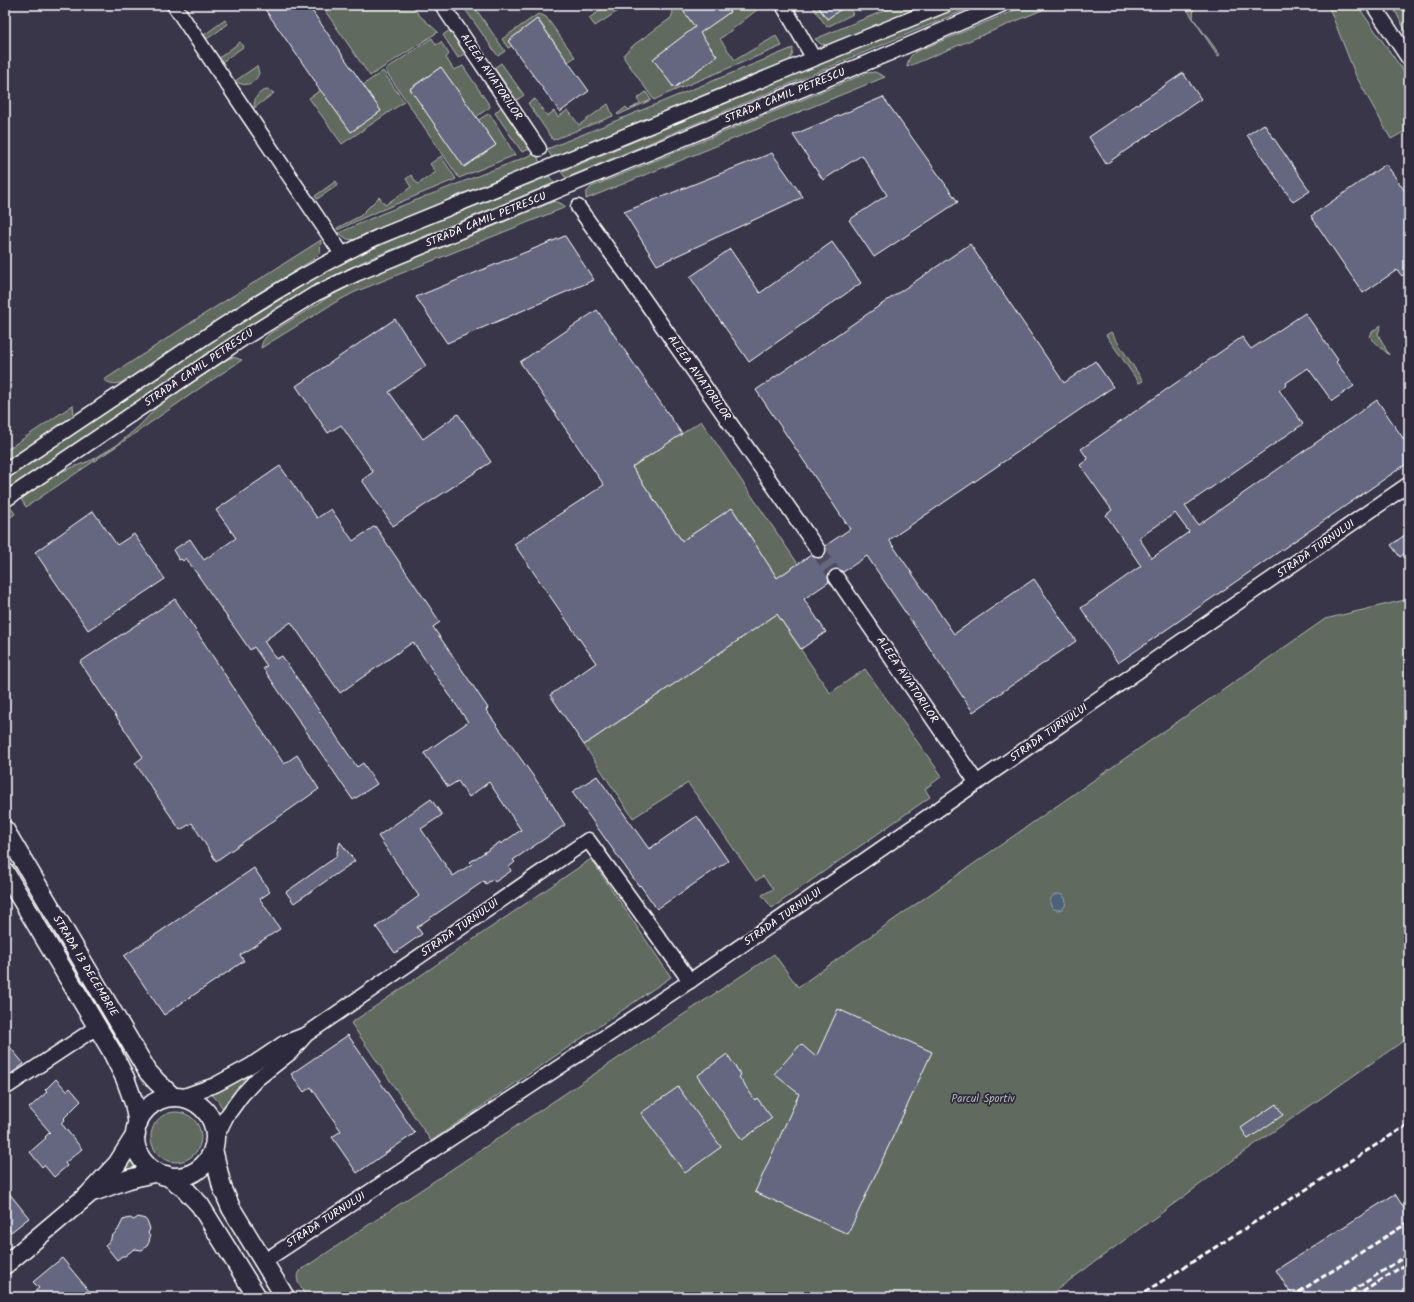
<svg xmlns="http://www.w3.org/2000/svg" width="1414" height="1302" viewBox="0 0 1414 1302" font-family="Kalam,sans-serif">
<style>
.green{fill:#616a5e;stroke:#b0b4ae}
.water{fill:#4e6279;stroke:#95a1af}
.building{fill:#656680;stroke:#fff;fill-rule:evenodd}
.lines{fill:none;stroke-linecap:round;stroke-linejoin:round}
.minor-tunnel{stroke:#4e4a5c;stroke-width:14;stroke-dasharray:14 7;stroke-linecap:butt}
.minor-casing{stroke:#fff;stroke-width:17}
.major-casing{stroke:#fff;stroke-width:21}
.minor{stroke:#2f2a3d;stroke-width:14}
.major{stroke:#2f2a3d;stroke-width:18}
.rail{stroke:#fff;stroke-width:3;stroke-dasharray:6 3;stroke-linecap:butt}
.labels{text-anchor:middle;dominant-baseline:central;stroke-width:3.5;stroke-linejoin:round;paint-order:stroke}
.street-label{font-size:11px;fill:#fff;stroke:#2f2a3d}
.park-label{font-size:11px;fill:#b0b4ae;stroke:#2f2a3d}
</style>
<rect width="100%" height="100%" fill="#3a364a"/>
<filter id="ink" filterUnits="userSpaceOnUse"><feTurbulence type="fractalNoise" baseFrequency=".025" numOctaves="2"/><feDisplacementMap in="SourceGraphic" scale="8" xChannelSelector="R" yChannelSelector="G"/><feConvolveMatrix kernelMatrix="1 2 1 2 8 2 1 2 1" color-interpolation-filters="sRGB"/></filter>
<g filter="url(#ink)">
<g class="green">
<polygon points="321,5 412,5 419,15 438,32 370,76"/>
<polygon points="462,5 473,5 505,51 498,56"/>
<polygon points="609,5 622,5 624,7 595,26 589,18"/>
<polygon points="668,5 679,5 695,27 653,59 674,88 717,56 700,33 730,12 725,5 755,5 758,9 720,39 735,60 776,36 782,46 666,94 654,100 624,58 624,54 635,44 671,18 673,12"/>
<polygon points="813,5 817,5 827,19 847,5 853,14 827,27 812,6"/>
<polygon points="856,5 877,5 860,11"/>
<polygon points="898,5 924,5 915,10 830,46 821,44 815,39"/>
<polygon points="960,5 977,5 566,178 561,172"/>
<path d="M1027,5H1054L907,67C908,60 910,56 915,52Z"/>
<polygon points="1184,5 1194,5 1193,18 1220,55 1218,56"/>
<polygon points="1328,5 1357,5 1409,79 1409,129 1391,139 1356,76"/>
<polygon points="1392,5 1409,5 1409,37"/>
<polygon points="538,14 542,15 546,17 575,57 568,62 538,19 508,41 512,46 508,48 502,39"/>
<polygon points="225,20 228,24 207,39 204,35"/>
<polygon points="450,30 465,53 458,58 443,35"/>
<polygon points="432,38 436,45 441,42 449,54 446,58 454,70 463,66 490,106 490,107 476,117 441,67 410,88 464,167 496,145 478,120 488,114 490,114 515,155 459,178 385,70"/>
<polygon points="240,42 243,47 222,62 219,58"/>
<path d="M793,48C793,54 792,58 787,62L553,159L547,149Z"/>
<polygon points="501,63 524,95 517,100 494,68"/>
<path d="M257,66L259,73C255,84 245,88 235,81Z"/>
<polygon points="383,71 404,102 342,144 309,98 321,90 351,132 381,111 363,85"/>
<polygon points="875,72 885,77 586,199 586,193 591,187 867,73"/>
<path d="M268,90L274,93L254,108C254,98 258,91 268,90Z"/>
<polygon points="646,92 651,100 618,115 617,114 626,107 629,110 640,103 637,99"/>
<polygon points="535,99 547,116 554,111 558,117 568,110 579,125 608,104 613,116 553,140 528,103"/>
<polygon points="501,107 530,149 522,152 495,113"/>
<path d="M536,153L540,163C479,189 416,213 356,240L347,239L339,233L381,214Z"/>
<polygon points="441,156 456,179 365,217 338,230 337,228 360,216 379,197 385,205 411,187 406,179 411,175 418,184 436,172 430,164"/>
<polygon points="549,176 554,183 364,261 306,292 129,407 78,444 5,493 5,480 220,336 336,265 415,230"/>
<polygon points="336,181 338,185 317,199 315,196"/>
<path d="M555,201L562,204L566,207L355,292L334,303L261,348C262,340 266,336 272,332L332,295L354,283Z"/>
<path d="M321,240L320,253L314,259L231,311L129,379C120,384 113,386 104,380L195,320Z"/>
<polygon points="1381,325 1378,334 1389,355 1370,337 1372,332"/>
<polygon points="1111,332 1143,381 1139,383 1106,335"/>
<polygon points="233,357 242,360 203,386 127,439 26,507 21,499 55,474 92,460 117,445 138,427 158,406 228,359"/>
<polygon points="73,405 74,414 69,421 5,463 5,451"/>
<polygon points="701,421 798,564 777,578 732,508 682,541 632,467"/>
<polygon points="9,505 15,514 5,521 5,508"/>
<polygon points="1409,599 1409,1037 1251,1147 1047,1297 306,1297 298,1282 297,1276 301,1270 774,954 798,987 916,904 1325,619"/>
<polygon points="777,614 830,693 865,669 942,776 925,789 930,797 772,908 762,895 773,889 763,876 756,881 688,783 633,818 584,745"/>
<polygon points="591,859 671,977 431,1141 351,1023"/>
<polygon points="249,1074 251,1076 235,1092 223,1109 218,1101 212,1095"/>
<circle cx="176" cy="1137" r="25"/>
<polygon points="130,1157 139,1171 113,1175"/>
</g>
<circle class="water" cx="1058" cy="902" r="8"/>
<g class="building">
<polygon points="262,5 308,5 381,111 351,132 325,96 316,85 317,84"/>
<polygon points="679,5 725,5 730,12 700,33 717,56 674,88 653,59 695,27"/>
<polygon points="817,5 847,5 827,19"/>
<polygon points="537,19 589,91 560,112 508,41"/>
<polygon points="441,67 496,145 464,167 410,89"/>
<polygon points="1183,73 1201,99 1106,164 1089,137"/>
<polygon points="883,97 958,202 874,257 849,220 887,195 862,155 823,180 793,135"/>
<polygon points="1264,124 1310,191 1293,202 1247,135"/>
<polygon points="772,153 803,197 657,265 624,212"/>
<polygon points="1386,164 1409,197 1409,270 1402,276 1397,270 1363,293 1311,216"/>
<polygon points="565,236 594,280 447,343 416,297"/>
<polygon points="832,242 861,283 749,362 690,277 730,249 760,293"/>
<polygon points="970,244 1064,383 1095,361 1113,387 889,540 954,634 1034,579 1076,641 973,712 867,556 843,572 839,569 832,570 828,574 828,578 829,582 804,599 826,632 801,649 777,614 584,745 550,695 596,663 514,544 604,485 520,362 597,310 682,434 632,467 682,541 732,508 777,578 811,555 815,558 822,557 826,553 825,546 850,529 756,390"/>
<path d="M1305,313L1338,360L1336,362L1354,386L1332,401L1308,368L1286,383L1287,385L1279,390L1303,424L1185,506L1198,525L1377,400L1409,447V462L1118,663L1081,608L1141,566L1106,515L1112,510L1080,465L1088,459L1081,449L1242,337L1251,349ZM1175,513L1189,532L1152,558L1139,538Z"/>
<polygon points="395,319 426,366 389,392 423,439 458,414 491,462 393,526 362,480 373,472 341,425 328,433 296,386"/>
<polygon points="280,466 317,518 331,509 353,541 375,526 440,622 433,627 488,708 486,710 546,794 565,825 513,860 515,862 509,867 511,871 495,882 493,879 486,884 484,881 417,927 422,934 395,953 376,927 419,896 378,836 431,799 442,815 421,829 453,876 472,864 470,862 500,842 501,844 521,830 489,782 469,797 458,781 448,787 424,753 468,722 413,642 340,693 291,622 264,641 276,659 282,656 357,767 363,763 377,784 353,800 263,668 267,666 254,647 250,650 186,558 183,561 181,559 179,560 173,550 190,539 204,560 236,538 216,510"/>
<polygon points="93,511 117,545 134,534 165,579 88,630 35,552"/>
<polygon points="1409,532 1409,550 1400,557 1391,545"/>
<polygon points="175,599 284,764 297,755 319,789 216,861 192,823 180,830 135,763 143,757 80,662"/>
<polygon points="597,776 649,849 697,816 728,861 657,909 640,885 639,886 572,792"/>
<polygon points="340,842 355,861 294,903 286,892 336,857"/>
<polygon points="254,868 270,892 260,899 280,929 240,955 244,961 164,1015 124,956"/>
<polygon points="838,1009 932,1052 848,1234 755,1192 799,1094 774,1074 801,1044 816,1057"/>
<polygon points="348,1035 415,1133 357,1173 332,1137 341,1131 311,1087 304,1092 291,1074"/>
<polygon points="5,1041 24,1064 5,1078"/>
<polygon points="727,1054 741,1075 739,1077 755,1100 757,1098 772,1118 742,1140 697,1076"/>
<polygon points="56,1079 67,1091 70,1088 81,1101 64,1118 65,1119 61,1123 82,1149 65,1163 67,1166 54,1177 44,1165 42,1167 30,1152 46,1138 45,1137 50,1132 29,1108 47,1092 45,1090"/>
<polygon points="678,1087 721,1147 685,1173 641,1113"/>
<polygon points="1276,1104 1283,1115 1248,1139 1241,1128"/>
<polygon points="5,1188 29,1218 11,1232 5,1225"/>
<polygon points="1395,1194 1409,1216 1409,1289 1397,1297 1293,1297 1276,1270"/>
<polygon points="138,1217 145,1219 148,1223 150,1229 148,1233 150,1237 149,1242 147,1246 142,1250 134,1249 125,1256 122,1256 117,1260 105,1245 111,1240 111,1237 118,1230 123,1220 130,1218 134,1220"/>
<polygon points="62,1258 94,1297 28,1297 39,1288 33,1282"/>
</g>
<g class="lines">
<polyline class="minor-tunnel" points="818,550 836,577"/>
<g class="minor-casing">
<g id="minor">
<polyline points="174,5 342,254"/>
<polyline points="442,5 539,149"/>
<polyline points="783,5 814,59"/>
<polyline points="1373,5 1409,59"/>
<polyline points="578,207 627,275 818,550"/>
<path d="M5,471C59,435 113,399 166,363C235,317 303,272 378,237L945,5"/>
<polyline points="5,500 244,338 315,294 356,274 890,53 1001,5"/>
<polyline points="836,577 977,783"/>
<polyline points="5,1088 97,1027"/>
<polyline points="181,1097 215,1085 250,1066 284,1043 307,1034 588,840 690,981"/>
<polyline points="215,1139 226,1117 242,1095 257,1079 291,1052 305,1036"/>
<polyline points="263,1262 690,981 1409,484"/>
</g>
</g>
<g class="major-casing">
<g id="major">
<polyline points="5,830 148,1072 157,1082 173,1097"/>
<polyline points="5,872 111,1050 125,1078 134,1103 138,1124"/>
<circle cx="175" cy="1137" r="40"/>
<polyline points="213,1149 222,1187 231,1208 285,1297"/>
<polyline points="166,1175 184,1188 200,1205 257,1297"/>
<polyline points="96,1191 129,1179 157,1172"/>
<polyline points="5,1265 89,1194 117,1164 136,1134"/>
</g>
</g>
<use href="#minor" class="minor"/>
<use href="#major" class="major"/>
<g class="rail">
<polyline points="1137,1297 1409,1124"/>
<polyline points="1291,1297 1409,1222"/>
<polyline points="1343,1297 1409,1254"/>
<polyline points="1355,1297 1409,1262"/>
</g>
</g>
</g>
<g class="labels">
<g class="street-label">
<text transform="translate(491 77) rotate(56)">ALEEA AVIATORILOR</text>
<text transform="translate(785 96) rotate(-22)">STRADA CAMIL PETRESCU</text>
<text transform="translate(486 220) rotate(-22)">STRADA CAMIL PETRESCU</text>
<text transform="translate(199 368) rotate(-34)">STRADA CAMIL PETRESCU</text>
<text transform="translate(699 378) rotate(55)">ALEEA AVIATORILOR</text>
<text transform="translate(1316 549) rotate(-35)">STRADA TURNULUI</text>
<text transform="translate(907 680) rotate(56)">ALEEA AVIATORILOR</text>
<text transform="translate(1049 733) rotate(-35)">STRADA TURNULUI</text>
<text transform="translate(783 917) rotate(-35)">STRADA TURNULUI</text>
<text transform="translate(460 928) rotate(-35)">STRADA TURNULUI</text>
<text transform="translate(85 966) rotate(59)">STRADA 13 DECEMBRIE</text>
<text transform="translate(326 1220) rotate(-33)">STRADA TURNULUI</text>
</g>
<g class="park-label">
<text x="983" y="1099">Parcul Sportiv</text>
</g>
</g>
<rect width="1414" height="1302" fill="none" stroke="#2f2a3d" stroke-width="20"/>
<rect x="10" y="10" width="1394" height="1282" fill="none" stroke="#fff" stroke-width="1.5" filter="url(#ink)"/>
</svg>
